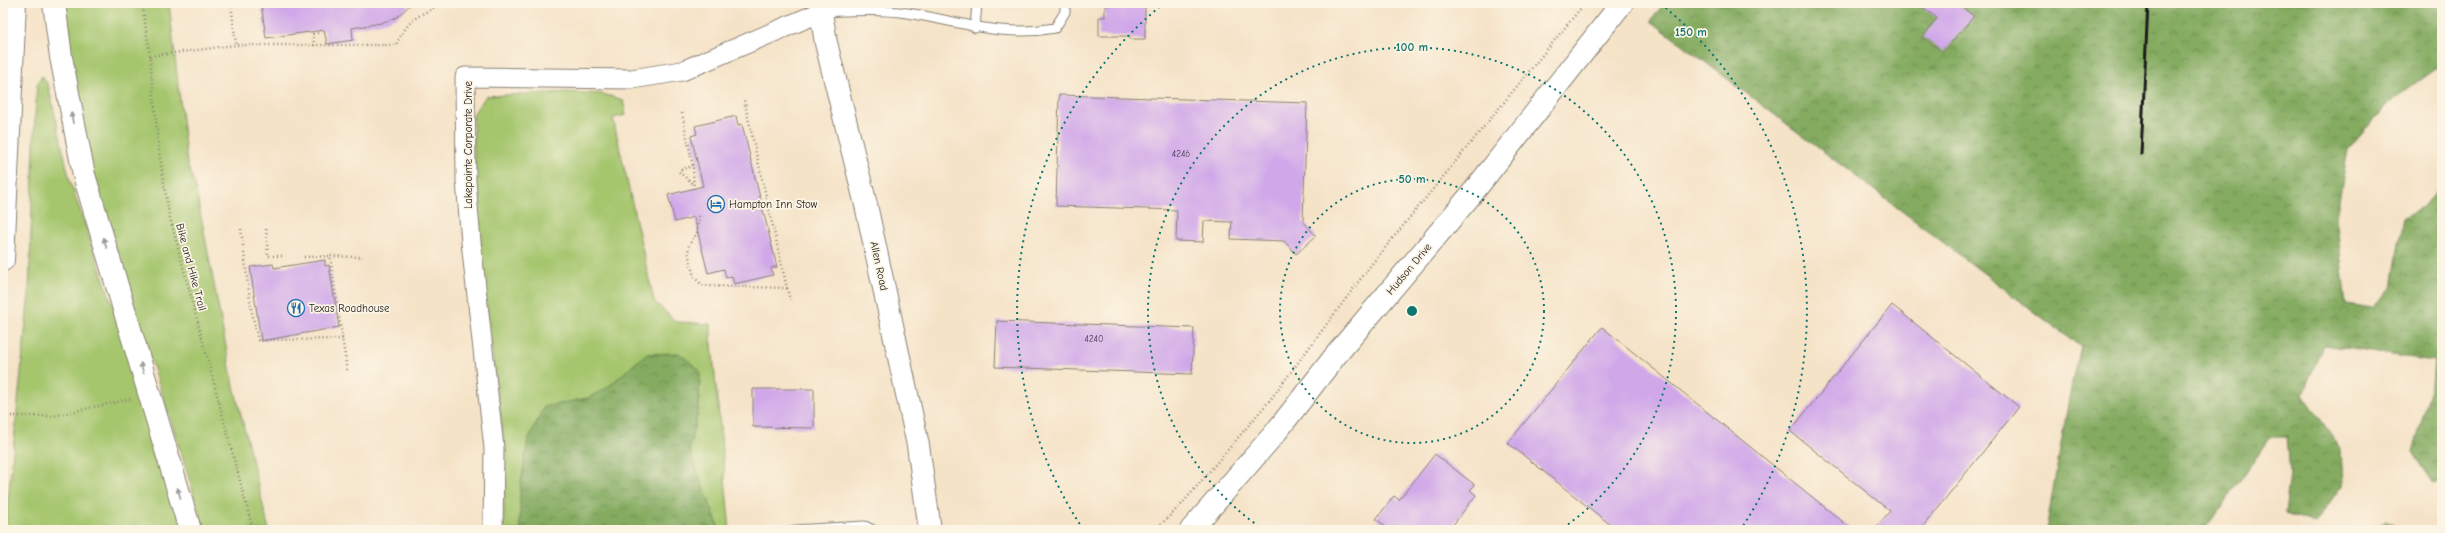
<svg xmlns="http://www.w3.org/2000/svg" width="2445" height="533" viewBox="0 0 2445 533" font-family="'Comic Neue',sans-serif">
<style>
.green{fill:#a6c66e;stroke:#617145}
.forest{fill:url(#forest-crowns);stroke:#50643e}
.building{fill:#d0a8e9}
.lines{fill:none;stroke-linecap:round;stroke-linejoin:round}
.lane-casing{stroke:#888072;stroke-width:11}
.street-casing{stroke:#888072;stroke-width:21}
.secondary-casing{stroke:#888072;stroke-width:24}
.highway-casing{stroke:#888072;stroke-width:24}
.path{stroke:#888072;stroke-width:2.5;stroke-dasharray:1 3;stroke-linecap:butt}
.lane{stroke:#fff;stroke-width:9}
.street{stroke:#fff;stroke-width:19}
.secondary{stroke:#fff;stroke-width:22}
.highway{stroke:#fff;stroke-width:22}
.rail{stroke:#1c1c1c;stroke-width:3}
.oneway{fill:#999}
.ring{fill:none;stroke:#0f766e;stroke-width:2;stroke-dasharray:2 4}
.labels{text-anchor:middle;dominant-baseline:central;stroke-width:3.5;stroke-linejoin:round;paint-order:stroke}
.number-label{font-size:9px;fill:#493f4f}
.street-label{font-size:11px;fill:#1c1c1c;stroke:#fcf5e5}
.poi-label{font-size:11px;fill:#1c1c1c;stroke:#fcf5e5;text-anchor:start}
.centre{fill:#0f766e;stroke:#fcf5e5;stroke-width:2}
.ring-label{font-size:12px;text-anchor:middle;font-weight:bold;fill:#0f766e;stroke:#fcf5e5;stroke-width:3.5;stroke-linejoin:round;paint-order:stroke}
</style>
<defs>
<pattern id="forest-crowns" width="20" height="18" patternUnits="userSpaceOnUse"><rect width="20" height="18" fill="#84ab61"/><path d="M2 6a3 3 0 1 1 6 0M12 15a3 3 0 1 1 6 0" fill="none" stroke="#6b8a4f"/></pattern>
</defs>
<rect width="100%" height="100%" fill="#fcf5e5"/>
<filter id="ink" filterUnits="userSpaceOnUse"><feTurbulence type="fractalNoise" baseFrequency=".025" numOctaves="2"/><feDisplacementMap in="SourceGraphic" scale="8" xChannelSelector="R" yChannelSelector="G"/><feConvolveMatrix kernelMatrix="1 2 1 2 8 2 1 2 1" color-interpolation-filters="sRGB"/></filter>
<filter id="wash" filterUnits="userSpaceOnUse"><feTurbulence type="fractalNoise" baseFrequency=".012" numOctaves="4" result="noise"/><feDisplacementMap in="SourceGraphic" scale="16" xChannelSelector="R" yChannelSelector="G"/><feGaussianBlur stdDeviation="0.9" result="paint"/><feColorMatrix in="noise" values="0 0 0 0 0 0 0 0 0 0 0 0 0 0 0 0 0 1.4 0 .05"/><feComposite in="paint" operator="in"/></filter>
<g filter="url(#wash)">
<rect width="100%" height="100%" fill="#f5e3c8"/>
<g class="green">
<path d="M62,3H169L187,164L195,185L232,378L269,530H204C164,387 109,249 75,105C68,72 66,36 62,3Z"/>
<polygon points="42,76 48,85 70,181 139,382 185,530 5,530 29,293 35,116 37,84"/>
<polygon points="568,92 603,94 623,100 626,115 613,118 654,301 676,322 710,324 730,530 503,530 506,459 488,320 475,195 473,114 486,96"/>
</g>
<g class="forest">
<polygon points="1664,3 2442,3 2442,64 2389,102 2348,150 2336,217 2346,304 2373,308 2392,287 2403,217 2426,205 2442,186 2442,481 2434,484 2413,452 2432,384 2434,361 2323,345 2303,394 2341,449 2343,484 2315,523 2285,513 2290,474 2287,437 2271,437 2208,525 2201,530 2046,530 2069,398 2081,347 1651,21"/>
<polygon points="679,353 700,371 699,407 689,449 719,528 716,530 520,530 520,489 528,440 544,407 588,398 608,387 646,354"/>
<polygon points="2386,520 2404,530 2370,530"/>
</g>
<g id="blocks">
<g class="building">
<polygon points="261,3 412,3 397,17 381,23 352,28 353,40 327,44 324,30 266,38"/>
<polygon points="1110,3 1145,3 1145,39 1130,39 1130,36 1099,36 1099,17 1105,17 1105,6 1110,5"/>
<polygon points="1917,3 1956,3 1974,16 1943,52 1923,37 1937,18"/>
<polygon points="1059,95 1307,103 1303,221 1316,236 1296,254 1284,241 1231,239 1232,222 1204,221 1203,242 1176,241 1177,210 1056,206"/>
<polygon points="736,116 738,125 742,124 777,267 771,268 773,275 734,284 732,276 726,278 724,269 708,273 694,217 675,222 668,195 703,186 691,136 697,134 695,126"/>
<polygon points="325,260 325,266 329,265 339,327 261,341 250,267 273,264 274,268"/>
<polygon points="1892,305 2019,407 1920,530 1874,530 1890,511 1790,431"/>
<polygon points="997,321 1194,328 1192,374 995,367"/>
<polygon points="1602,327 1853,530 1617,530 1508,443"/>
<polygon points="753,389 814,389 814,428 753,427"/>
<polygon points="1435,454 1475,485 1470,490 1476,495 1449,530 1390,530 1376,519 1394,496 1399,500"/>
</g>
</g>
</g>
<g filter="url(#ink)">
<use href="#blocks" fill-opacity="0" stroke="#888072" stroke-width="1"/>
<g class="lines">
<g class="lane-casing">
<g id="lane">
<path d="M821,12C849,11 879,9 907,13C959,21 1001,38 1055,28L1065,12V3"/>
<polyline points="975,28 977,3"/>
<polyline points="793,530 865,526 873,530"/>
</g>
</g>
<g class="street-casing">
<polyline id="street" points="493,530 494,448 471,242 466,181 465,77 632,79 682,71 821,12"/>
</g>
<g class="secondary-casing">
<g id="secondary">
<polyline points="822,3 821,12 826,43 866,205 918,445 930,530"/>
<polyline points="1191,530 1276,432 1336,355 1470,196 1622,3"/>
</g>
</g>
<g class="highway-casing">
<g id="highway">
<polyline points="54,3 61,57 84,175 190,530"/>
<polyline points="3,260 15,3"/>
</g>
</g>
<g class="path">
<polyline points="142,3 150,56 159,152 169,214 253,530"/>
<polyline points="231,3 236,45"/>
<polyline points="314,46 313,34 324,32"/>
<path d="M150,56L236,45H396C405,26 414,16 433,9V3"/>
<polyline points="682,113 693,167 694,189"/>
<polyline points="692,183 679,172 682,169 693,166"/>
<polyline points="699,216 697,233 689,245 688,252 694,277 702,285 710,286 787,288 744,100"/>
<polyline points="241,229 251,308 258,340 343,339"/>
<polyline points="266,229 268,256 285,256"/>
<polyline points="304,257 330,256"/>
<polyline points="787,288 790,300"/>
<polyline points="347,370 330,256 363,257"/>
<polyline points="3,416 53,416 131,399"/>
<polyline points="1155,530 1181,505 1270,400 1371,265 1585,3"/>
</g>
<use href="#lane" class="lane"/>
<use href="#street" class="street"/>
<use href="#secondary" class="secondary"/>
<use href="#highway" class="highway"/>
<polyline class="rail" points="2141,154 2148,3"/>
</g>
<defs><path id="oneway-solid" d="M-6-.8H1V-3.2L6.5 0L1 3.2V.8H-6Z"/></defs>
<g class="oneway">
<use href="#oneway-solid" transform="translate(72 118) rotate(-101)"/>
<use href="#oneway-solid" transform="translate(105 243) rotate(-107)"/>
<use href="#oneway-solid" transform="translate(142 368) rotate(-107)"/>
<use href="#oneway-solid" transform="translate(179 493) rotate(-106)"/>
</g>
</g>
<g class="ring">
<circle cx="1412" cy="311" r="132"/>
<path d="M1264 530A264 264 0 1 1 1560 530"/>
<path d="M1083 529A395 395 0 0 1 1163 4M1661 4A395 395 0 0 1 1741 529"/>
</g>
<defs>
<g id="hotel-ring" transform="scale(0.9)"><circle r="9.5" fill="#fcf5e5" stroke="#1f6fb2" stroke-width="1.5"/><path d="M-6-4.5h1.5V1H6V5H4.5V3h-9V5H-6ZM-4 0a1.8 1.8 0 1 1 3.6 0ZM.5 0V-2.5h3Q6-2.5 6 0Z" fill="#1f6fb2"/></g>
<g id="restaurant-ring" transform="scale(0.9)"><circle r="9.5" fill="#fcf5e5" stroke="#1f6fb2" stroke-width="1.5"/><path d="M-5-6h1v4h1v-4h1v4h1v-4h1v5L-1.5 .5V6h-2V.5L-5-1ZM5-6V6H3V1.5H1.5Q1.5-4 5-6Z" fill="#1f6fb2"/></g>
</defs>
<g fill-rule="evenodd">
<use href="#hotel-ring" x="716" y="204"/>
<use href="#restaurant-ring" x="296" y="308"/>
</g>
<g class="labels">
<g class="number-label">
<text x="1181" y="154">4246</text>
<text x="1094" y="339">4240</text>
</g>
<g class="street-label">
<text transform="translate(468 145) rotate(-90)">Lakepointe Corporate Drive</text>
<text transform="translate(879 266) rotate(78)">Allen Road</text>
<text transform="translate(191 267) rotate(75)">Bike and Hike Trail</text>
<text transform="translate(1409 269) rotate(-50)">Hudson Drive</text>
</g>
<g class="poi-label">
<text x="729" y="204">Hampton Inn Stow</text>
<text x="309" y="308">Texas Roadhouse</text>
</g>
</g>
<circle cx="1412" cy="311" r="6" class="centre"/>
<g class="ring-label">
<text x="1691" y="36">150 m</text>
<text x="1412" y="51">100 m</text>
<text x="1412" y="183">50 m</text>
</g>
<rect width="2445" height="533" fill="none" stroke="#fcf5e5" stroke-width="16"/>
</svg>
